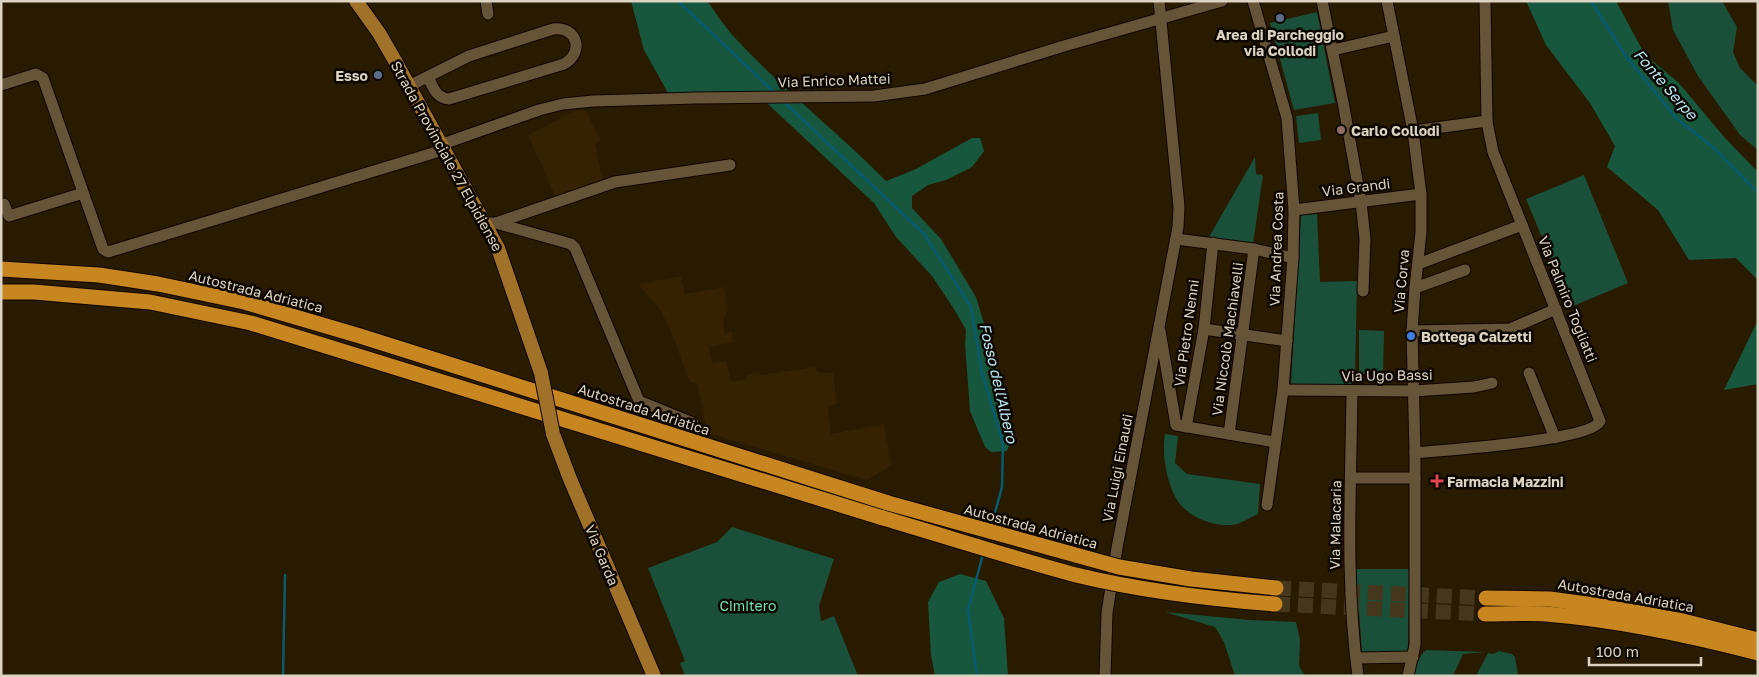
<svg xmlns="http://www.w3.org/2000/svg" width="1759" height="677" viewBox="0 0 1759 677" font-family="'Golos Text',sans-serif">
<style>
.built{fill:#342200}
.green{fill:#1a4f39}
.forest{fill:#16573d}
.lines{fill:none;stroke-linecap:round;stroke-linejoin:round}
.stream{stroke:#085a6f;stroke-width:2.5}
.highway-tunnel{stroke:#44371d;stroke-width:15;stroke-dasharray:15 8;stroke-linecap:butt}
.minor-casing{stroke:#110500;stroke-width:13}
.major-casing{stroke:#110500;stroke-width:16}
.highway-casing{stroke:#110500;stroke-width:17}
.minor{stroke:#655438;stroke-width:11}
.major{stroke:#a07229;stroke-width:14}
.highway{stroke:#c7861f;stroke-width:15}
.major-bridge-casing{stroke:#110500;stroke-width:16;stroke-linecap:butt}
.highway-bridge-casing{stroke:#110500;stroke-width:17;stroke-linecap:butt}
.major-bridge{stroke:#a07229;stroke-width:14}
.highway-bridge{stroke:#c7861f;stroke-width:15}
.service-dot{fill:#5c6f8a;stroke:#0d0701;stroke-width:2}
.education-dot{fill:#8d6e63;stroke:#0d0701;stroke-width:2}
.shop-dot{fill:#3f7fe0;stroke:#0d0701;stroke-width:2}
.health-dot{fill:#e0444e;stroke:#0d0701;stroke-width:2}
.labels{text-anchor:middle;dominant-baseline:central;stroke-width:5;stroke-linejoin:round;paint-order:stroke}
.poi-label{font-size:14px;font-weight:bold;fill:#ddd3c3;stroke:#0d0701;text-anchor:start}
.street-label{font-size:14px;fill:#ddd3c3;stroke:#0d0701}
.park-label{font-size:14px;fill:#71e2b0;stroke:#0d0701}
.water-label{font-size:15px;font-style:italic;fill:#b9e5f5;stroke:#0d0701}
</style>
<rect width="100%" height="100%" fill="#291b00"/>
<g class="built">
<polygon points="576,110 586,111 601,141 595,144 603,180 556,198 528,135"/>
<polygon points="681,276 685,294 724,287 728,308 723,322 725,333 732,332 734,342 709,347 712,363 726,361 731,382 747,379 747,375 759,372 760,375 814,367 818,373 833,373 837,404 828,407 831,434 884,424 892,465 867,480 707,433 697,383 690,382 669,327 659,308 638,284"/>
</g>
<g class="green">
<polygon points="1668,1 1722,1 1737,27 1733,52 1740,68 1758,86 1758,150 1740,135 1698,76 1673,30"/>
<polygon points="1317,12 1335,103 1294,110 1270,23"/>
<polygon points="1318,113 1321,140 1299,143 1296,116"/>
<polygon points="1255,157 1256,174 1263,175 1253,244 1209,237"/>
<polygon points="1584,175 1628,283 1571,307 1526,199"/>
<polygon points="1317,214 1320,282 1357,281 1355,378 1351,385 1291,384 1301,215"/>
<polygon points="1359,330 1384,331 1383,375 1359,374"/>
<path d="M1165,434L1178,436L1175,463L1187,474L1260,484L1258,514C1251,517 1241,524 1233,525C1217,526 1198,521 1186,510C1168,496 1161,455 1165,434Z"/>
<polygon points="732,527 834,559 819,606 821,621 834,616 858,676 685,676 680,663 685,661 648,568 717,542"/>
<polygon points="1356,569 1409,569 1408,651 1362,653"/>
<polygon points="1165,612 1250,620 1296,622 1300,640 1299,666 1305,676 1235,676 1224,642 1215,627"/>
<path d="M1426,650L1485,652L1463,654L1453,676H1416L1413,674C1417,666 1419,655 1426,650Z"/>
<polygon points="1499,651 1512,654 1515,657 1518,675 1476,676 1488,653 1493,654"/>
</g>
<g class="forest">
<path d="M631,1H707C716,13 725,27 735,38C782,89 837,131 886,181L916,169L972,138H980L984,151L972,167L946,180L928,185L912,196V208L941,239L976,297L998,370L1011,440L1007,451L991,452L985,447L970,411L965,344L966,330L954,309L932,276L896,237L874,203L755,92L668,93L644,50Z"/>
<polygon points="1526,1 1616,1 1645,55 1678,82 1725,138 1758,172 1758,280 1736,258 1689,260 1658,210 1607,167 1615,146 1590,103 1546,45"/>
<polygon points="1758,320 1758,384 1724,390"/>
<polygon points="960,574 986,581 1004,618 1008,676 935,676 931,655 928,602 939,582"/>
</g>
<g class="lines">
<g class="stream">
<polyline points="678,1 775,93"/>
<polyline points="1591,1 1625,55 1676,118 1714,148 1758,193"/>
<polyline points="784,102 924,234 971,307 982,373 1003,443 1002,487 991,527"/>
<polyline points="283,676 285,575"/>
<polyline points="977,676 968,610 983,554"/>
</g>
<g class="highway-tunnel">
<polyline points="1276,588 1486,598"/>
<polyline points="1275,604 1485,614"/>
</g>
<g class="minor-casing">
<g id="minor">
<polyline points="486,1 488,14"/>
<polyline points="1253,1 1287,118 1294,210 1293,258 1283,390 1267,505"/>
<polyline points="1322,1 1343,102 1361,202 1365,239 1363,291"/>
<polyline points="1387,1 1413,131 1421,194 1421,232 1415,288 1412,331 1415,453 1415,645 1408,676"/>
<polyline points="1333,50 1394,36"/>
<polyline points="1,85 36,74 43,78 103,249 108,252 443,150"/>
<path d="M409,86L469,56L553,29C577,26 585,52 564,64L449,99C436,98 433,87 428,77"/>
<polyline points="1413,131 1487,121"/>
<polyline points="440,145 539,110 563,104 593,101 696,98 874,96 925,89 1064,46 1222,1"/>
<polyline points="4,204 9,216 83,193"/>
<polyline points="1294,210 1421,194"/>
<polyline points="485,223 496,223 571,244 575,248 639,401 693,423"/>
<polyline points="496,223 615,182 730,165"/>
<polyline points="1176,239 1254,249 1293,258"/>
<polyline points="1418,264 1522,225"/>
<polyline points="1415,288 1465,270"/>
<polyline points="1204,329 1287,341"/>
<polyline points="1160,331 1176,425 1275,442"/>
<polyline points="1412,331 1510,329 1556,309"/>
<polyline points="1529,373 1555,438"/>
<polyline points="1283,390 1414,391 1474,387 1492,383"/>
<path d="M1352,391C1351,486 1345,581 1358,676"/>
<polyline points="1186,427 1204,329 1213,243"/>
<polyline points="1229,434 1254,249"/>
<path d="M1415,453C1442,450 1591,441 1600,421L1493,152L1487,122L1485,1"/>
<polyline points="1351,478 1415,478"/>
<polyline points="1356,658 1413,657"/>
<polyline points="1105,676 1107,613 1117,548 1178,227 1179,207 1159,1"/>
</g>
</g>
<g class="major-casing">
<g id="major">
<polyline points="356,1 379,33 394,59 498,248 541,373"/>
<polyline points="553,434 570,479 654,676"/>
</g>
</g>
<g class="highway-casing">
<g id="highway">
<polyline points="1,269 99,275 158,284 244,302 360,336 888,503"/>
<polyline points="1,292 34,292 150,302 251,323 883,518"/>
<polyline points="1486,598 1550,599 1601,606 1683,621 1758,640"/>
<path d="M1485,614C1505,614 1526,613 1546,614C1618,620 1689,635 1758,653"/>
</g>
</g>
<use href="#minor" class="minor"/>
<use href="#major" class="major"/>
<use href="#highway" class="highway"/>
<g class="major-bridge-casing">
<polyline id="major-bridge" points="541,373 553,434"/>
</g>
<g class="highway-bridge-casing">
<g id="highway-bridge">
<polyline points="888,503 1119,567 1191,579 1276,588"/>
<path d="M883,518C948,537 1012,558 1076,575C1142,591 1209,599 1275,604"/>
</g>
</g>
<use href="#major-bridge" class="major-bridge"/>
<use href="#highway-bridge" class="highway-bridge"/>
</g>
<g class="service-dot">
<circle cx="1280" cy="18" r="5"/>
<circle cx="378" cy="75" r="5"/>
</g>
<circle class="education-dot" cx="1341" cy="130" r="5"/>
<circle class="shop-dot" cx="1411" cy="336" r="5"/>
<path class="health-dot" d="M1434.5 473.5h5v5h5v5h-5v5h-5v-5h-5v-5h5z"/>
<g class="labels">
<g class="poi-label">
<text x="1280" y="34" text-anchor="middle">Area di Parcheggio<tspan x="1280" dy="16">via Collodi</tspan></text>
<text x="368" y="75" text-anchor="end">Esso</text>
<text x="1351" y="130">Carlo Collodi</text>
<text x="1421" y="336">Bottega Calzetti</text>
<text x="1447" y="481">Farmacia Mazzini</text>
</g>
<g class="street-label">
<text transform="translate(834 80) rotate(-2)">Via Enrico Mattei</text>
<text transform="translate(447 156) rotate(61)">Strada Provinciale 27 Elpidiense</text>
<text transform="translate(1356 187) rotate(-7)">Via Grandi</text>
<text transform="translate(1276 249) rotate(-88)">Via Andrea Costa</text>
<text transform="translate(1401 281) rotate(-85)">Via Corva</text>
<text transform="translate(256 291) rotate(14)">Autostrada Adriatica</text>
<text transform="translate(1568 299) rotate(68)">Via Palmiro Togliatti</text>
<text transform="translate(1186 333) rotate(-82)">Via Pietro Nenni</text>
<text transform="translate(1227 339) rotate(-82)">Via Niccolò Machiavelli</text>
<text transform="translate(1387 375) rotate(-1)">Via Ugo Bassi</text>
<text transform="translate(644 409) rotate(18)">Autostrada Adriatica</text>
<text transform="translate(1117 468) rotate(-79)">Via Luigi Einaudi</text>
<text transform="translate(1335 525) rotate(-89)">Via Malacaria</text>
<text transform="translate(1031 526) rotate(15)">Autostrada Adriatica</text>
<text transform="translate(602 555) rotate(67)">Via Garda</text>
<text transform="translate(1626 595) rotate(10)">Autostrada Adriatica</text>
</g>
<g class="park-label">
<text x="748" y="605">Cimitero</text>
</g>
<g class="water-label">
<text transform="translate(1666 84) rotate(49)">Fonte Serpe</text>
<text transform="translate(999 383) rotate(77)">Fosso dell'Albero</text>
</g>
</g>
<rect width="1759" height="677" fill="none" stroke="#ddd3c3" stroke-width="5"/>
<path d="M1589 657v8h112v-8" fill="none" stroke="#ddd3c3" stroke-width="2.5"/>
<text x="1596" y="657" font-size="15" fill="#ddd3c3" stroke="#0d0701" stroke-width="4" paint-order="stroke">100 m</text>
</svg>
